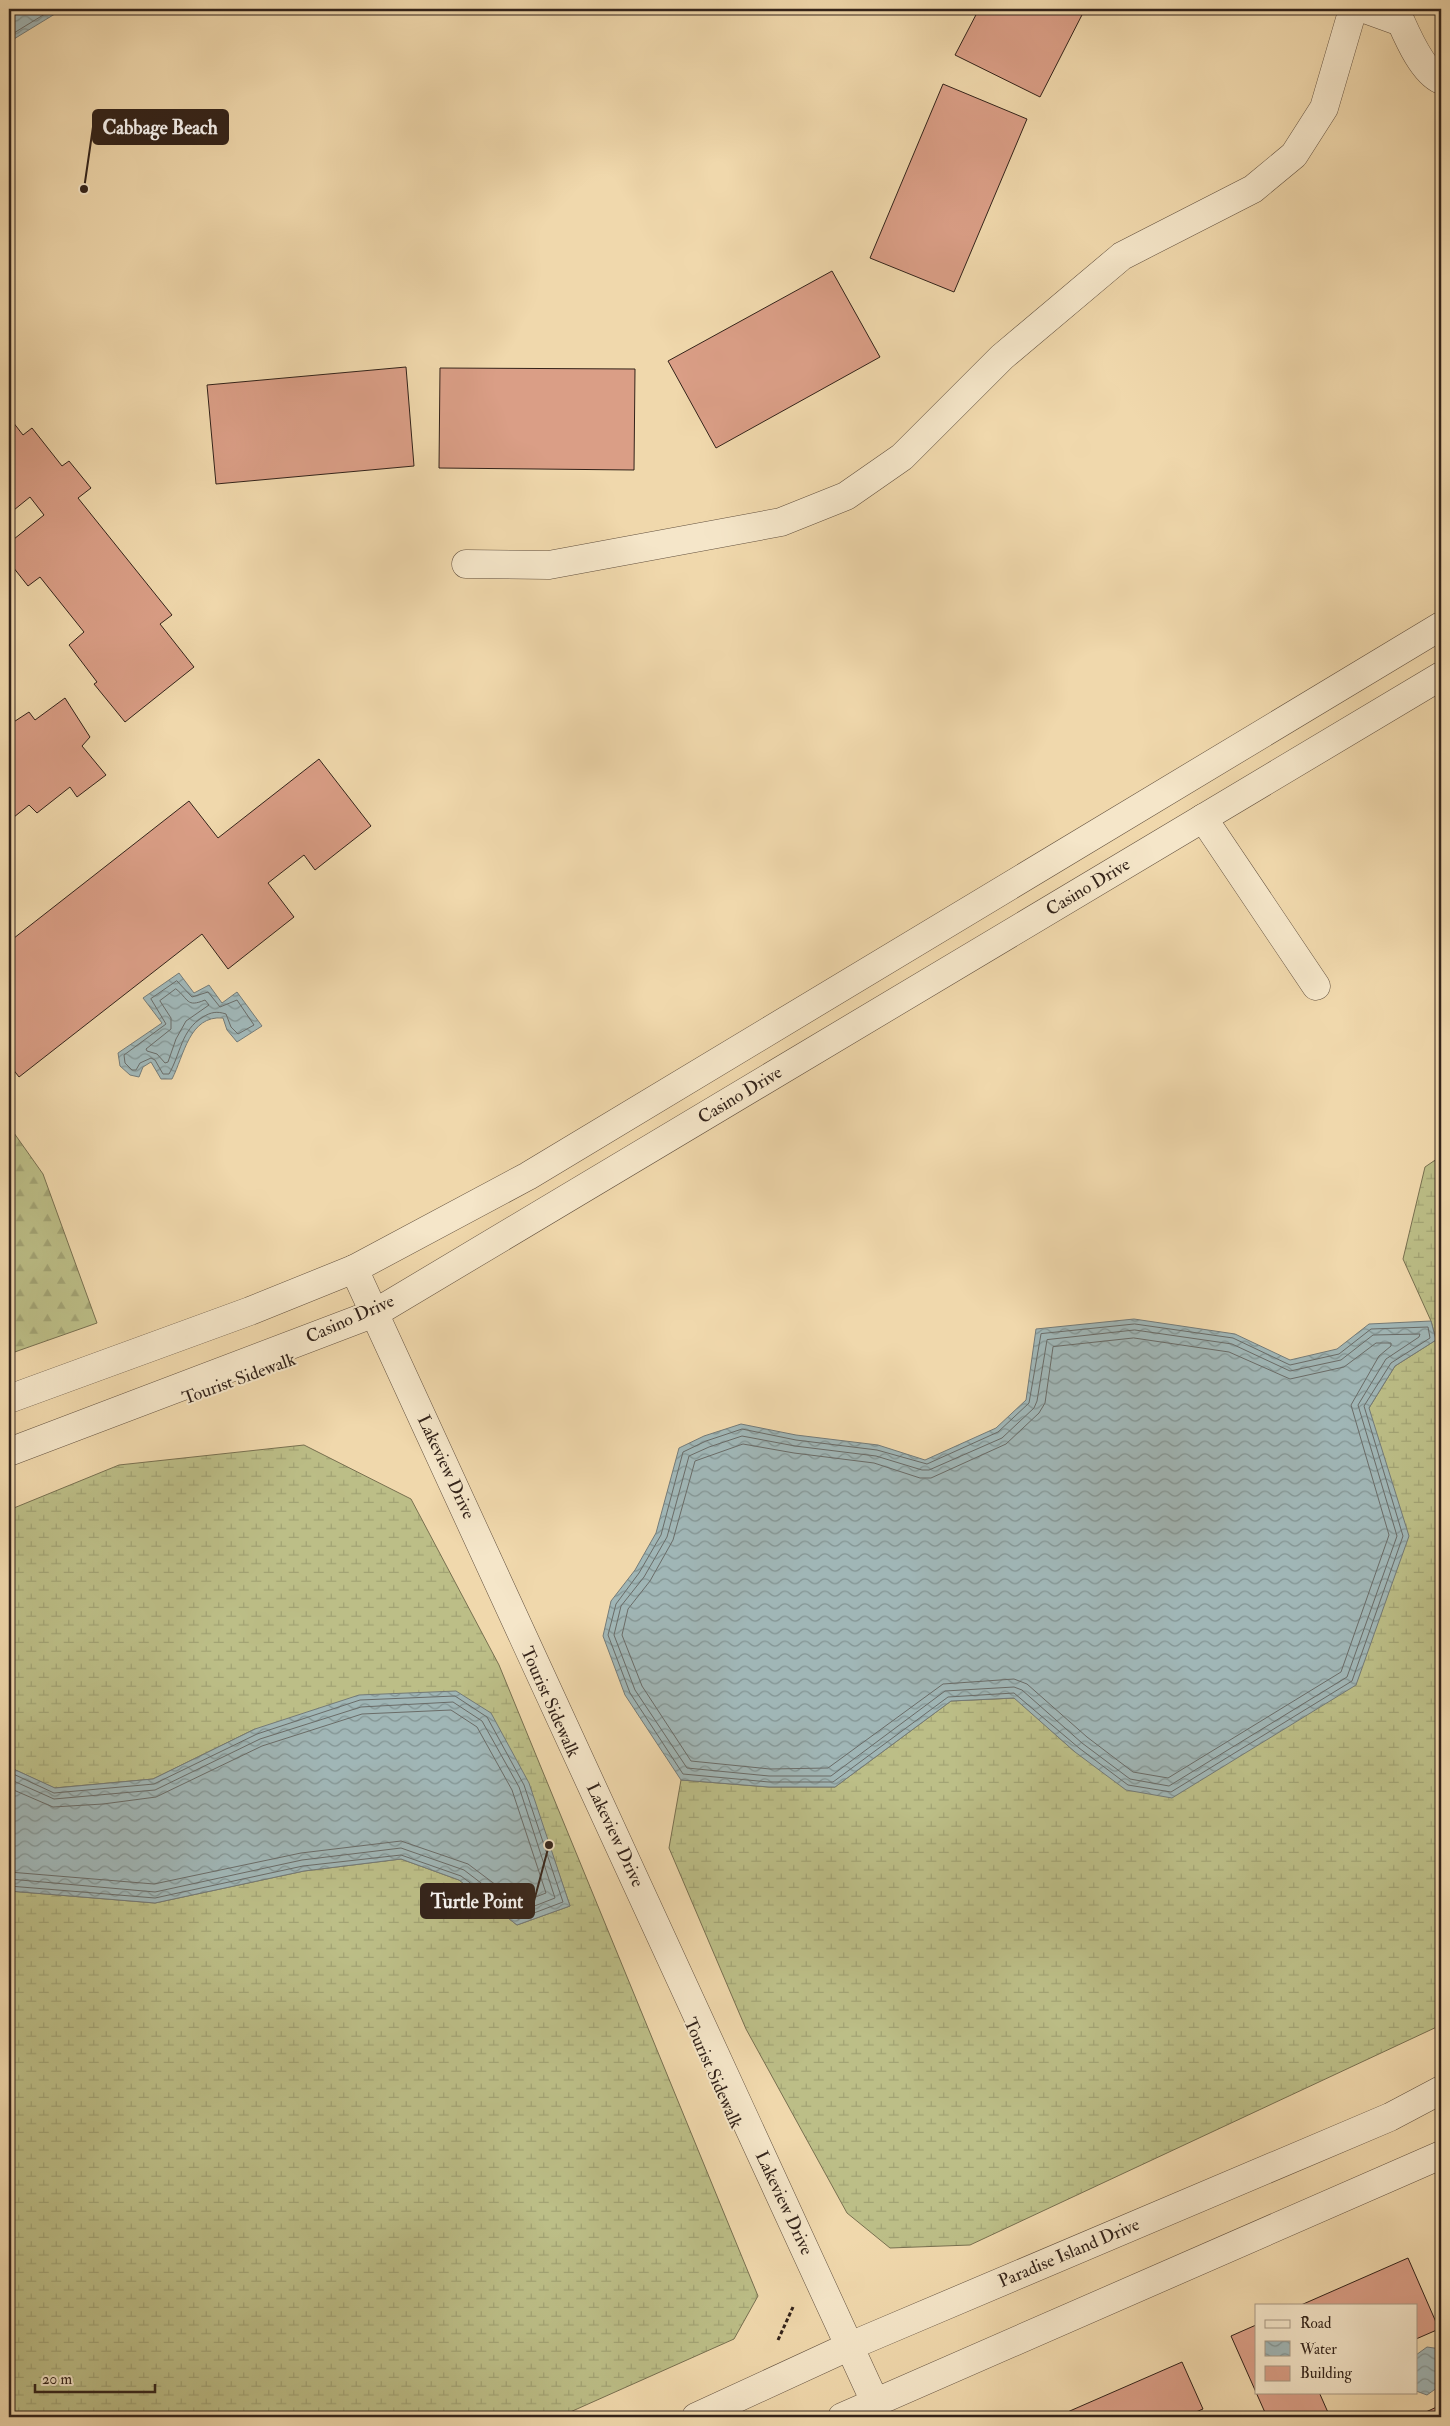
<svg xmlns="http://www.w3.org/2000/svg" width="1450" height="2426" viewBox="0 0 1450 2426" font-family="'IM FELL Double Pica',serif">
<style>
.forest{fill:url(#forest-firs);stroke:#787050}
.wetland{fill:url(#wetland-marsh);stroke:#787050}
.water{fill:url(#water-waves);stroke:#747b78}
.lines{fill:none;stroke-linecap:round;stroke-linejoin:round}
.shore{stroke:#6a6c68;stroke-width:1}
.building{fill:#da9e86;stroke:#33231a}
.minor-casing{stroke:#62503e;stroke-width:29}
.path{stroke:#33231a;stroke-width:3;stroke-dasharray:4 2.5;stroke-linecap:butt}
.minor{stroke:#f5e6c9;stroke-width:28}
.labels{text-anchor:middle;dominant-baseline:central;stroke-width:4;stroke-linejoin:round;paint-order:stroke}
.street-label{font-size:18px;fill:#33231a;stroke:#f5e6c9}
.leader{fill:none;stroke:#33231a;stroke-width:2}
.callout-dot{fill:#33231a;stroke:#f5e6c9;stroke-width:2}
.callout{fill:#33231a;stroke:#33231a;stroke-width:2}
.callout-label{font-size:19px;text-anchor:middle;font-weight:bold;fill:#fff}
</style>
<defs>
<pattern id="forest-firs" width="22" height="20" patternUnits="userSpaceOnUse" patternTransform="scale(1.25)"><rect width="22" height="20" fill="#bcbe87"/><path d="M5 1l3.5 6h-7zM16 11l3.5 6h-7z" fill="#a2a374"/></pattern>
<pattern id="wetland-marsh" width="20" height="14" patternUnits="userSpaceOnUse" patternTransform="scale(1.25)"><rect width="20" height="14" fill="#bcbe87"/><path d="M1 5h8M5 5V1M11 12h8M15 12V8" fill="none" stroke="#a2a374"/></pattern>
<pattern id="water-waves" width="16" height="10" patternUnits="userSpaceOnUse" patternTransform="scale(1.25)"><rect width="16" height="10" fill="#a0b6b6"/><path d="M0 5q4-4 8 0t8 0" fill="none" stroke="#839493"/></pattern>
</defs>
<rect width="100%" height="100%" fill="#f0d8ac"/>
<filter id="stains"><feTurbulence type="fractalNoise" baseFrequency=".004" numOctaves="4"/><feColorMatrix values="0 0 0 0 .2 0 0 0 0 .09 0 0 0 0 .02 0 0 0 .5 -.17"/></filter>
<radialGradient id="worn" r=".72"><stop offset=".6" stop-color="#630" stop-opacity="0"/><stop offset="1" stop-color="#630" stop-opacity=".3"/></radialGradient>
<polygon class="forest" points="9,1126 43,1174 97,1323 9,1354"/>
<g class="wetland">
<polygon points="1441,1156 1441,2025 970,2245 890,2248 847,2213 746,2029 669,1848 681,1780 769,1787 835,1787 951,1701 1015,1698 1075,1752 1369,1408 1395,1366 1436,1340 1431,1321 1403,1259 1425,1167"/>
<polygon points="304,1445 411,1499 499,1665 758,2296 734,2339 559,2417 9,2417 9,1891 155,1903 304,1871 401,1859 459,1880 517,1925 570,1906 549,1845 255,1729 153,1779 54,1788 9,1767 9,1510 119,1465"/>
</g>
<g class="water">
<polygon points="9,9 63,9 9,42"/>
<path d="M179,973L194,993L209,985L222,1003L237,992L262,1026L237,1042L227,1030L223,1018C189,1015 184,1056 172,1079H161L151,1062L143,1067L139,1077L130,1075L120,1066L118,1053L162,1023L143,998Z"/>
<polygon points="1134,1319 1235,1334 1290,1360 1337,1349 1369,1324 1431,1321 1436,1340 1395,1366 1369,1408 1409,1536 1356,1685 1172,1798 1126,1790 1075,1752 1014,1698 951,1701 835,1787 769,1787 681,1780 625,1695 603,1636 611,1601 635,1570 656,1533 679,1448 704,1436 741,1424 796,1435 878,1445 925,1460 996,1428 1026,1400 1036,1329"/>
<polygon points="456,1691 491,1713 529,1783 570,1906 517,1925 459,1880 401,1859 304,1871 155,1903 9,1891 9,1767 55,1788 153,1779 255,1729 359,1695"/>
<polygon points="1427,2347 1441,2349 1441,2385 1427,2395 1416,2391 1416,2355"/>
</g>
<g class="lines">
<g class="shore">
<polyline points="9,36 53,9"/>
<path d="M177,981L192,997L208,992L220,1007L237,1000L254,1025L238,1034L231,1027L226,1014C217,1011 211,1012 203,1017C181,1030 181,1053 169,1074H163L155,1060L151,1058L140,1063L136,1070H132L125,1063L124,1055L166,1024L151,999Z"/>
<path d="M176,989C189,999 186,1008 205,1000L209,1005L186,1021L176,1039L168,1062L165,1063L157,1054L147,1051L146,1049L171,1029V1018L160,1001Z"/>
<polygon points="1135,1324 1233,1338 1290,1365 1339,1354 1371,1329 1428,1327 1430,1338 1391,1363 1364,1406 1403,1536 1352,1681 1171,1792 1128,1785 1079,1748 1014,1693 948,1697 833,1782 769,1782 683,1774 630,1693 608,1635 616,1604 639,1573 661,1535 683,1452 706,1441 742,1429 796,1440 877,1450 927,1464 998,1432 1029,1403 1041,1334"/>
<polygon points="1135,1330 1232,1344 1290,1371 1341,1360 1373,1335 1420,1334 1419,1337 1386,1359 1358,1405 1397,1536 1347,1677 1169,1786 1130,1779 1082,1743 1022,1690 1014,1687 945,1691 831,1776 769,1776 687,1768 635,1690 614,1635 621,1606 644,1577 667,1537 689,1456 709,1447 742,1436 795,1446 876,1456 922,1470 929,1470 1002,1438 1034,1408 1037,1401 1047,1340"/>
<polygon points="1134,1338 1229,1352 1290,1379 1344,1367 1376,1343 1391,1343 1391,1346 1379,1356 1351,1405 1389,1535 1341,1672 1168,1778 1133,1772 1087,1737 1027,1684 1014,1679 943,1684 828,1768 770,1769 691,1761 642,1686 622,1635 628,1609 650,1581 673,1540 695,1461 743,1444 794,1453 874,1463 920,1478 931,1478 1006,1444 1039,1413 1045,1403 1053,1347"/>
<polyline points="9,1772 54,1793 154,1784 257,1734 360,1700 455,1696 487,1717 524,1785 563,1902 518,1919 461,1876 401,1855 303,1866 155,1898 9,1886"/>
<polyline points="9,1779 54,1799 155,1790 260,1739 361,1707 453,1702 482,1721 519,1787 555,1898 519,1912 464,1870 401,1848 302,1860 155,1892 9,1879"/>
<polyline points="9,1788 53,1807 103,1804 156,1797 262,1746 362,1714 451,1710 477,1727 512,1790 546,1893 520,1903 468,1864 401,1841 301,1853 154,1884 9,1872"/>
</g>
</g>
<g class="building">
<polygon points="979,9 1085,9 1040,97 955,55"/>
<polygon points="1433,9 1441,9 1441,23"/>
<polygon points="943,84 1027,119 954,292 870,258"/>
<polygon points="832,271 880,357 716,448 668,361"/>
<polygon points="406,367 414,466 216,484 207,385"/>
<polygon points="440,368 635,369 634,470 439,468"/>
<polygon points="9,417 23,435 32,428 62,466 69,461 91,488 78,498 172,615 160,624 194,667 125,722 94,684 97,682 69,645 84,632 40,577 28,586 9,562 9,543 44,515 30,497 9,514"/>
<polygon points="65,698 90,737 82,746 106,775 77,797 70,787 37,813 29,805 9,821 9,725 29,712 35,720"/>
<polygon points="319,759 371,826 315,870 304,855 268,883 294,917 228,969 202,934 19,1077 9,1064 9,942 189,801 218,838"/>
<polygon points="1408,2258 1439,2329 1416,2339 1416,2305 1301,2305"/>
<polygon points="1256,2325 1256,2392 1319,2392 1330,2417 1267,2417 1231,2336"/>
<polygon points="1182,2362 1203,2409 1184,2417 1056,2417"/>
<polygon points="1441,2405 1441,2417 1415,2417"/>
</g>
<g class="lines">
<g class="minor-casing">
<g id="minor">
<path d="M1365,9L1401,22C1409,40 1423,72 1441,80"/>
<polyline points="466,564 549,565 781,522 846,496 902,457 1002,357 1122,256 1253,189 1294,155 1324,108 1353,9"/>
<polyline points="1203,818 1316,986"/>
<polyline points="354,1269 875,2402"/>
<polyline points="9,1399 250,1311 354,1269 528,1176 1441,626"/>
<polyline points="9,1452 375,1313 1441,676"/>
<polyline points="696,2417 850,2346 1390,2117 1441,2090"/>
<polyline points="842,2417 1441,2155"/>
</g>
</g>
<polyline class="path" points="778,2340 793,2307"/>
<use href="#minor" class="minor"/>
</g>
<g class="labels">
<g class="street-label">
<text transform="translate(1088 887) rotate(-31)">Casino Drive</text>
<text transform="translate(740 1095) rotate(-31)">Casino Drive</text>
<text transform="translate(350 1319) rotate(-24)">Casino Drive</text>
<text transform="translate(239 1379) rotate(-20)">Tourist Sidewalk</text>
<text transform="translate(446 1467) rotate(65)">Lakeview Drive</text>
<text transform="translate(550 1702) rotate(66)">Tourist Sidewalk</text>
<text transform="translate(615 1835) rotate(65)">Lakeview Drive</text>
<text transform="translate(713 2073) rotate(66)">Tourist Sidewalk</text>
<text transform="translate(784 2203) rotate(65)">Lakeview Drive</text>
<text transform="translate(1069 2253) rotate(-23)">Paradise Island Drive</text>
</g>
</g>
<path class="leader" d="M84 189L93 127M549 1845L534 1901"/>
<g class="callout-dot">
<circle cx="84" cy="189" r="5"/>
<circle cx="549" cy="1845" r="5"/>
</g>
<g class="callout">
<rect x="93" y="110" width="135" height="34" rx="5"/>
<rect x="421" y="1884" width="113" height="34" rx="5"/>
</g>
<g class="callout-label">
<text x="160" y="134">Cabbage Beach</text>
<text x="477" y="1908">Turtle Point</text>
</g>
<rect width="1450" height="2426" fill="none" stroke="#f0d8ac" stroke-width="30"/>
<rect x="10" y="10" width="1430" height="2406" fill="none" stroke="#33231a" stroke-width="2.5"/>
<rect x="15" y="15" width="1420" height="2396" fill="none" stroke="#33231a"/>
<rect x="1255" y="2304" width="162" height="90" fill="#f5e6c9" stroke="#a79883"/>
<rect x="1265" y="2320" width="25" height="8" fill="#f5e6c9" stroke="#a79883"/>
<text x="1300" y="2328" font-size="15" fill="#33231a">Road</text>
<rect x="1265" y="2341" width="25" height="15" fill="url(#water-waves)" stroke="#a79883"/>
<text x="1300" y="2354" font-size="15" fill="#33231a">Water</text>
<rect x="1265" y="2366" width="25" height="15" fill="#da9e86" stroke="#a79883"/>
<text x="1300" y="2378" font-size="15" fill="#33231a">Building</text>
<path d="M35 2384v8h120v-8" fill="none" stroke="#33231a" stroke-width="2.5"/>
<text x="42" y="2384" font-size="15" fill="#33231a" stroke="#f5e6c9" stroke-width="4" paint-order="stroke">20 m</text>
<rect width="100%" height="100%" filter="url(#stains)"/>
<rect width="100%" height="100%" fill="url(#worn)"/>
</svg>
